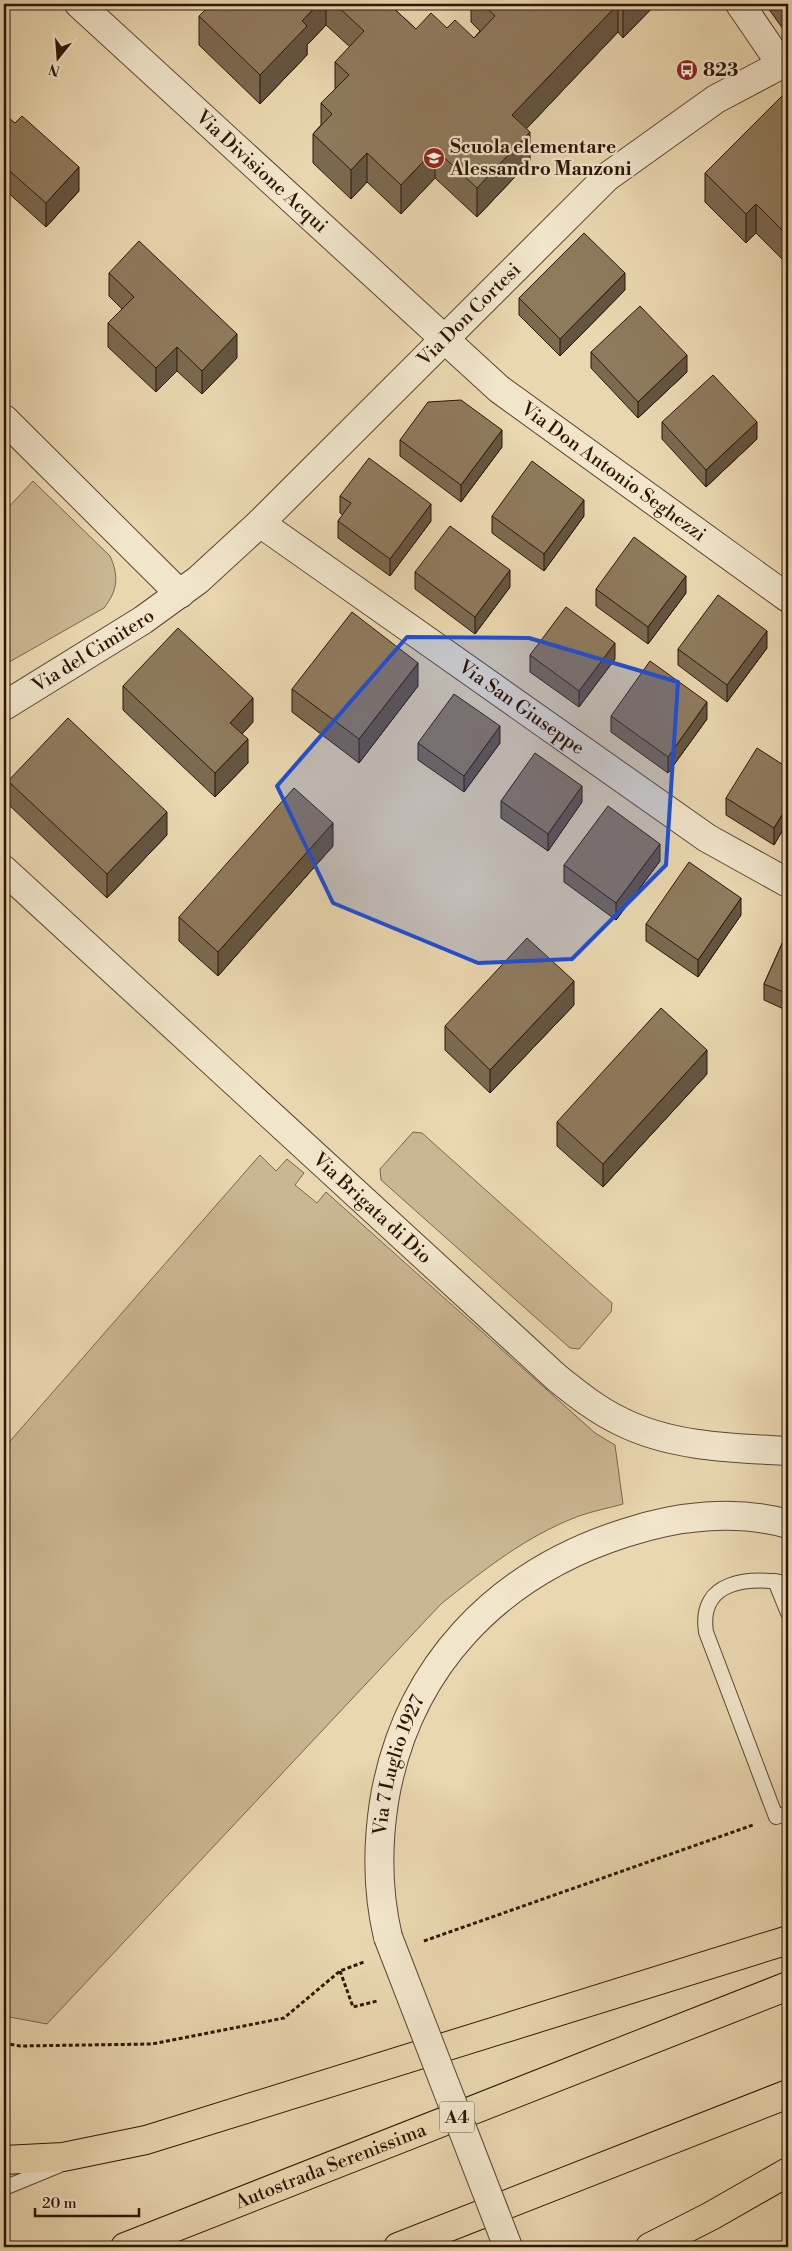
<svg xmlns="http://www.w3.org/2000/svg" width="792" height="2251" viewBox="0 0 792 2251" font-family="'Libre Bodoni',serif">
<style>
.green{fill:#cab692;stroke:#7c664c}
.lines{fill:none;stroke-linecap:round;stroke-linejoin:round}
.lane-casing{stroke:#5c4630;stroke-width:16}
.street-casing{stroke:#5c4630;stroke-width:30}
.highway-casing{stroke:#2d1605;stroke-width:30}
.path{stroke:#2d1605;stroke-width:3;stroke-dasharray:4 2.5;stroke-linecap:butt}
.lane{stroke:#f1e5cb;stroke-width:14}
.street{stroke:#f1e5cb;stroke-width:28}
.highway{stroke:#ead7af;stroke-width:28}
.street-bridge-casing{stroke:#5c4630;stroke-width:30;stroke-linecap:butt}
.street-bridge{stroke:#f1e5cb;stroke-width:28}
.wall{fill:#7b6950;stroke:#2d1605}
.shaded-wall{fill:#645541;stroke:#2d1605}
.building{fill:#8f7a5d;stroke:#2d1605}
.marked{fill:#1d4ed8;fill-opacity:0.2;stroke:#1d4ed8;stroke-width:4;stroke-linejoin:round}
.labels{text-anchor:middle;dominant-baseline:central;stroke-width:4.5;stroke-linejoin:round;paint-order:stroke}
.shield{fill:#f1e5cb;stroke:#685440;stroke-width:1}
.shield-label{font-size:18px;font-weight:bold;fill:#2d1605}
.poi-label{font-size:19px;font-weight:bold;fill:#2d1605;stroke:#f1e5cb;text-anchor:start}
.street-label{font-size:19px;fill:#2d1605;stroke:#f1e5cb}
</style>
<rect width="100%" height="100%" fill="#ead7af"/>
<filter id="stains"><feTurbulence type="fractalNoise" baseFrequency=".004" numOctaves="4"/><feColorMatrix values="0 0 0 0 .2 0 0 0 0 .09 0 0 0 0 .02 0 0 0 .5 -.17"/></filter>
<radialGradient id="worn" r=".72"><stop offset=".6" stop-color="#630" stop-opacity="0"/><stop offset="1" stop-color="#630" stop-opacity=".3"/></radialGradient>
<g class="green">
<path d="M33,481L110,556C119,576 118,590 104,608L4,665V512Z"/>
<polygon points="413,1132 422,1133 612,1303 611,1312 579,1349 570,1348 381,1180 380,1169"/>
<path d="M260,1155L276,1171L287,1159L304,1173L295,1185L317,1203L326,1192L595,1433L615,1445L623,1504C609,1508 593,1511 579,1516C526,1536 485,1569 441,1604L47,2024L4,2016V1448Z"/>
</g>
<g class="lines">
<g class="lane-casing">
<g id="lane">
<polyline points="775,1581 788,1613"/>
<path d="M788,1583C750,1577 698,1579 706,1632L776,1817L788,1813"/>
<polyline points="4,2188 60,2165"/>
</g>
</g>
<g class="street-casing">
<g id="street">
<path id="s1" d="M79,4L499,389L788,598"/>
<polyline points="740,4 781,64"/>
<polyline points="4,419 180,594"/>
<path id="s2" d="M260,523L707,838L788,883"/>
<path id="s3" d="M4,706L143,620L198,580L260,523L607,177L716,99L788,61"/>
<path id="s4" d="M4,870L557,1378C577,1394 597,1410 620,1421C671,1447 732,1448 788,1451"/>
<path id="s5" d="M388,1937C377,1891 377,1848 384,1802C406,1668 496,1574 625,1533C676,1516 735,1509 788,1524"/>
</g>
</g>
<g class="highway-casing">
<g id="highway">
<polyline points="4,2160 63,2157 146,2140 788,1940"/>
<path id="s6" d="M125,2247L788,1986"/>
<polyline points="398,2247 788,2094"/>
<polyline points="650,2247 711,2216 788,2172"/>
</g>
</g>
<g class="path">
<polyline points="424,1941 753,1825"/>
<polyline points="340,1971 353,2007 377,2001"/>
<polyline points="4,2043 20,2046 152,2044 284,2018 340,1971 364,1962"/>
</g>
<use href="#lane" class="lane"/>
<use href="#street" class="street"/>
<use href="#highway" class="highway"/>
<g class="street-bridge-casing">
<polyline id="street-bridge" points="388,1937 508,2247"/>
</g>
<use href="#street-bridge" class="street-bridge"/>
</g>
<g class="wall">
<polygon points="211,4 389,4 416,29 447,28 474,38 480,31 471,22 471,4 656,4 623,38 618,32 526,129 530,161 477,217 435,178 401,214 367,182 351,199 313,163 313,134 321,125 321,103 335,89 335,62 350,47 326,25 307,45 307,55 260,104 199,45 199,16"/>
<polygon points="765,4 788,4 786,33"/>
<polygon points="788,90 788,265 756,233 746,243 705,202 705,173"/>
<polygon points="4,114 79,191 46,227 4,189"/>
<polygon points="109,273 237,358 202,394 177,371 156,392 108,347 108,323 122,309 109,296"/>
<polygon points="625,290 560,356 519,315 519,298"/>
<polygon points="591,352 687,372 638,418 591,368"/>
<polygon points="662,422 757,439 706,487 662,439"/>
<polygon points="400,440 502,447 461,502 400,456"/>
<polygon points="340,496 431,521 390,576 338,538 338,521 343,515 340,513"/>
<polygon points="492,516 584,516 544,571 492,533"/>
<polygon points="415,572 510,587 475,634 415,589"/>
<polygon points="596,589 686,593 648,644 596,606"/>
<polygon points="767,648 727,702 678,665 678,649"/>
<polygon points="530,655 615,659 579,707 530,672"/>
<polygon points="123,686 253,722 242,734 248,763 215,797 123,710"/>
<polygon points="418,686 359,763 292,712 292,689"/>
<polygon points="611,716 707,719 668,773 611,732"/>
<polygon points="418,743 500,743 464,792 418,760"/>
<polygon points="788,768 788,821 774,845 726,815 726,798"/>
<polygon points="8,781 167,835 107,898 8,804"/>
<polygon points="501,801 582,802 548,851 501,818"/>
<polygon points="333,846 218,976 179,941 179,917"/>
<polygon points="660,861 616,920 564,882 564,865"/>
<polygon points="741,915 698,977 646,941 646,924"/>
<polygon points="788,930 788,1011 764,1000 764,984"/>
<polygon points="574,1005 490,1093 445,1050 445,1026"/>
<polygon points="707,1074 603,1187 557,1146 557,1122"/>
</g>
<g class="shaded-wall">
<polygon points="318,4 326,4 326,25 307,45 307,55 260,104 260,75 302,21"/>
<polygon points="618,4 618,32 512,144 512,115"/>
<polygon points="628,4 656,4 623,38 623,9"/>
<polygon points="786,4 788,4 788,31 786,33"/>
<polygon points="530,132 530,161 477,217 477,188"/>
<polygon points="435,149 435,178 401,214 401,185"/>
<polygon points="367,153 367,182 351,199 351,170"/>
<polygon points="79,167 79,191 46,227 46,203"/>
<polygon points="756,204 756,233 746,243 746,214"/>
<polygon points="625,273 625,290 560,356 560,339"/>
<polygon points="237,334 237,358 202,394 202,371"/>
<polygon points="177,347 177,371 156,392 156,368"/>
<polygon points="687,355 687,372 638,418 638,402"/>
<polygon points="757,422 757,439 706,487 706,470"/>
<polygon points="502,430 502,447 461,502 461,485"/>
<polygon points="584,500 584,516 544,571 544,554"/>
<polygon points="431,504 431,521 390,576 390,559"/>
<polygon points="510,570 510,587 475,634 475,617"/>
<polygon points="686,576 686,593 648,644 648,627"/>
<polygon points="767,631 767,648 727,702 727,685"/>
<polygon points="615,643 615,659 579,707 579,691"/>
<polygon points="418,663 418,686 359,763 359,739"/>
<polygon points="253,698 253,722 230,747 230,723"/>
<polygon points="707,702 707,719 668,773 668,757"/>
<polygon points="500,726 500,743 464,792 464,776"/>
<polygon points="248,739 248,763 215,797 215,773"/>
<polygon points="582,786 582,802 548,851 548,834"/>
<polygon points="788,805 788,821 774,845 774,828"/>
<polygon points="167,812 167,835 107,898 107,874"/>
<polygon points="333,823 333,846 218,976 218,952"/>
<polygon points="660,844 660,861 616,920 616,903"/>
<polygon points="741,898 741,915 698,977 698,960"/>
<polygon points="574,981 574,1005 490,1093 490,1070"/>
<polygon points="707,1050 707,1074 603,1187 603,1164"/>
</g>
<g class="building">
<polygon points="211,4 318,4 302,21 307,26 260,75 199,16"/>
<polygon points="335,4 389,4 416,29 431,13 447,28 455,20 474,38 495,16 482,4 618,4 512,115 530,132 477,188 435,149 401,185 367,153 351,170 313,134 332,114 321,103 349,75 335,62 364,31"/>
<polygon points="618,4 628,4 623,9"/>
<polygon points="788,90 788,236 756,204 746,214 705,173"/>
<polygon points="4,114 15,123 22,116 79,167 46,203 4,166"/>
<polygon points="584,233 625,273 560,339 519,298"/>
<polygon points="139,241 237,334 202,371 177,347 156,368 108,323 134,297 109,273"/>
<polygon points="640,306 687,355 638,402 591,352"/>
<polygon points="713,375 757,422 706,470 662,422"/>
<polygon points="461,400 502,430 461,485 400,440 428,402"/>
<polygon points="369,458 431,504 390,559 338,521 351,503 340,496"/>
<polygon points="532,461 584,500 544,554 492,516"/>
<polygon points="450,526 510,570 475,617 415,572"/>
<polygon points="634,537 686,576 648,627 596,589"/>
<polygon points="718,595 767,631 727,685 678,649"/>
<polygon points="566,607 615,643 579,691 530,655"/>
<polygon points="352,612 418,663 359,739 292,689"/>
<polygon points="178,628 253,698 230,723 248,739 215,773 123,686"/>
<polygon points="650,661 707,702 668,757 611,716"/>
<polygon points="454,694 500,726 464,776 418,743"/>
<polygon points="68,718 167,812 107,874 8,781"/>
<polygon points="757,748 788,768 788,805 774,828 726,798"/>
<polygon points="535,753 582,786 548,834 501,801"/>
<polygon points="294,788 333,823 218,952 179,917"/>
<polygon points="608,806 660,844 616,903 564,865"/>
<polygon points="689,862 741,898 698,960 646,924"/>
<polygon points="788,930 788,994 764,984"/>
<polygon points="527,938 574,981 490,1070 445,1026"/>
<polygon points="661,1008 707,1050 603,1164 557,1122"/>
</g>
<path class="marked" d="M407,637L529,638L678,682L666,865L572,959L478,963L333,903L277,786Z"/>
<defs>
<g id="bus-disc" transform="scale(1.125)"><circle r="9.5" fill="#8f2418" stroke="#f1e5cb"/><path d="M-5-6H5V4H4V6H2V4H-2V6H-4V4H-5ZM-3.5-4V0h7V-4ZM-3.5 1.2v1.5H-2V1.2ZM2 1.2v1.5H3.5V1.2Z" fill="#fff"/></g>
<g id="school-disc" transform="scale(1.125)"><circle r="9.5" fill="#8f2418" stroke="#f1e5cb"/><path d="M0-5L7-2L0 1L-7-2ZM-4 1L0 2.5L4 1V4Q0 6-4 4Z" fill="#fff"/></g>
</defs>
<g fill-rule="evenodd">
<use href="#bus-disc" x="687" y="70"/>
<use href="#school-disc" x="434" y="158"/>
</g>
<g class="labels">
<rect class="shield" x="439.5" y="2101.5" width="35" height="31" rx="4"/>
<g class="shield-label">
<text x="457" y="2117">A4</text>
</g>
<g class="poi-label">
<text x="703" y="70">823</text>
<text x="450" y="147">Scuola elementare<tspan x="450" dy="22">Alessandro Manzoni</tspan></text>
</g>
<g class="street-label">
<text stroke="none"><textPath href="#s1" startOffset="248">Via Divisione Acqui</textPath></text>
<text stroke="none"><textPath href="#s3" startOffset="611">Via Don Cortesi</textPath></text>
<text stroke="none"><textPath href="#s1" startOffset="711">Via Don Antonio Seghezzi</textPath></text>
<text stroke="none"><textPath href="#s3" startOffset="105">Via del Cimitero</textPath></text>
<text stroke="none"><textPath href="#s2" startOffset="320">Via San Giuseppe</textPath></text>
<text stroke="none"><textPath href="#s4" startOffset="500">Via Brigata di Dio</textPath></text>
<text stroke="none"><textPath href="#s5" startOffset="175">Via 7 Luglio 1927</textPath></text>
<text stroke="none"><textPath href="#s6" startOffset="221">Autostrada Serenissima</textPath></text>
</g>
</g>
<rect width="792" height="2251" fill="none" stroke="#ead7af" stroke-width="20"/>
<rect x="5" y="5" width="782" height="2241" fill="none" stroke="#2d1605" stroke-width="2.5"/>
<rect x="10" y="10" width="772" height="2231" fill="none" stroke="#2d1605"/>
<g transform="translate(58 58) rotate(197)" stroke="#f1e5cb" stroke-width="4" paint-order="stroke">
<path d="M0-4L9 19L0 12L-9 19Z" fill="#2d1605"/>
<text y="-8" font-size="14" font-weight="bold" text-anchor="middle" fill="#2d1605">N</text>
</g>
<path d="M35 2208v8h104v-8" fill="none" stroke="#2d1605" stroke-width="2.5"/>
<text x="42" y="2208" font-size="15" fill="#2d1605" stroke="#f1e5cb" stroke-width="4" paint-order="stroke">20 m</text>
<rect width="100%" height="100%" filter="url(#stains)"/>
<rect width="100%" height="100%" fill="url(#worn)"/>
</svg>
